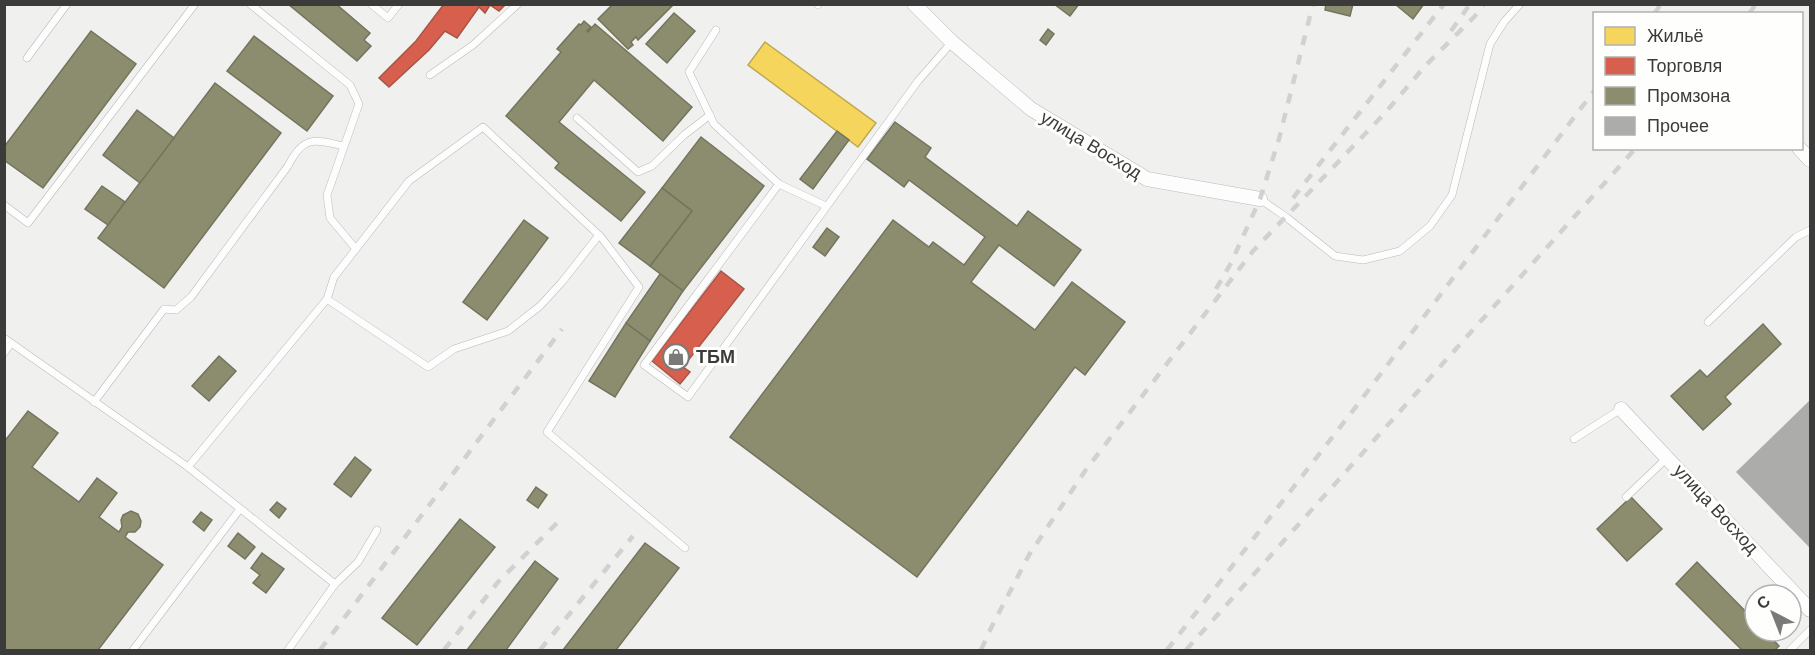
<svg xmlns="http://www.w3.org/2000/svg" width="1815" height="655" viewBox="0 0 1815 655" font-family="Arial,sans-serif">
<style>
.homes{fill:#f6d55c;stroke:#bea752;stroke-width:1.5}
.shops{fill:#d6604d;stroke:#a85547;stroke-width:1.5}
.industry{fill:#8c8c6e;stroke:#74745e;stroke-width:1.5}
.building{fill:#acadab}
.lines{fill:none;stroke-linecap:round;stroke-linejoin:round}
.service-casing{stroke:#babab9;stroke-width:8}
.minor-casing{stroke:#babab9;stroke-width:15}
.service{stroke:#fdfdfd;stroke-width:7}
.minor{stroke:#fdfdfd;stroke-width:14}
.rail{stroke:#d0d1d0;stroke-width:4.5;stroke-dasharray:10 10;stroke-linecap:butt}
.labels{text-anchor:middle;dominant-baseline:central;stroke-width:6;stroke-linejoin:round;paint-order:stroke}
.street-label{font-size:18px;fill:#3b3b3a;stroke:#fefffd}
.poi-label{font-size:18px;font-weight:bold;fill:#3b3b3a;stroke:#fefffd;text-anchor:start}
</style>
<rect width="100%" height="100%" fill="#f0f1ef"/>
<polygon class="homes" points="765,42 876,123 858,147 748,65"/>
<g class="shops">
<polygon points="444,4 506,4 499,11 490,5 485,13 479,7 457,38 445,31 429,50 389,87 379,78 416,41"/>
<polygon points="721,271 744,289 683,367 690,372 680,384 652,361"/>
</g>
<g class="industry">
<polygon points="288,4 336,4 370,33 364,40 371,46 357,61"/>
<polygon points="613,4 674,4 638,40 636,37 631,42 633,45 628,49 598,19"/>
<polygon points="1054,4 1079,4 1070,16"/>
<polygon points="1326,4 1353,4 1350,16 1325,10"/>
<polygon points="1395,4 1424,4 1413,19"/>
<polygon points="674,13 695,31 667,63 646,44"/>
<polygon points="584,21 591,27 587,31 588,32 595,24 692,107 663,141 594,80 559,122 645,192 621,221 555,168 559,163 506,116 561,52 557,49 579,24 581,25"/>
<polygon points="1048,29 1054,34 1046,45 1040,40"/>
<polygon points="91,31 136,64 43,188 4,160 4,147"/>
<polygon points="254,36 333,96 307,131 227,71"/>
<polygon points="215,83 281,133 164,288 98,238"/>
<polygon points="137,110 174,138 140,183 103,155"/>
<polygon points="895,122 931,148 925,157 1017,226 1028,211 1081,250 1054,286 999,245 971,282 1035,330 1072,282 1125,322 1085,375 1075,367 917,577 730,437 893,220 929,247 933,242 964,265 985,237 909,180 904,187 867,159"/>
<polygon points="837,131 849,140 813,189 800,179"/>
<polygon points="701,137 764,186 683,291 650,266 692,211 662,188"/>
<polygon points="102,186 125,202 108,225 85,209"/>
<polygon points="662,188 692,211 650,266 619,243"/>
<polygon points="524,220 548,238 487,320 463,302"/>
<polygon points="827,228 839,237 825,256 813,247"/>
<polygon points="660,274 683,291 650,341 626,323"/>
<polygon points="626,323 650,341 615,397 589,381"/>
<polygon points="1763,324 1781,344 1725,397 1731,404 1703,430 1671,396 1700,370 1707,377"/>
<polygon points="219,356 236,371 209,401 192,386"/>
<polygon points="28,411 58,433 32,467 79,502 97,478 117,493 99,517 119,532 122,527 121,520 123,515 131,511 138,514 141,521 140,527 135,532 128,532 125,537 163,565 98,650 4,650 4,442"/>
<polygon points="355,457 371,470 351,497 334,484"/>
<polygon points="536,487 547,495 538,508 527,500"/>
<polygon points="1631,497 1662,529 1627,561 1597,529"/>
<polygon points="277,502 286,509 279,518 270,510"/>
<polygon points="201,512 212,520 204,531 193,522"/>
<polygon points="460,519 495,547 417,645 382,618"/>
<polygon points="238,533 255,547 245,559 228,546"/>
<polygon points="645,543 679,568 616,650 563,650"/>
<polygon points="262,553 284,569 266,593 253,583 260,575 251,568"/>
<polygon points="535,561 558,579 506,650 467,650"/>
<polygon points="1697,562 1755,621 1755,631 1765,631 1779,646 1775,650 1742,650 1676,584"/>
</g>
<polygon class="building" points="1810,400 1810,548 1736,472"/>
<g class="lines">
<g class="service-casing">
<g id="service">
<polyline points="250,4 350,85 359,104 327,195 330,218 356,249"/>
<polyline points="371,4 388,18 399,4"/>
<polyline points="817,4 818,5"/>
<polyline points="716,30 689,72 714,124 779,184 826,206"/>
<polyline points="27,58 67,4"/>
<polyline points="430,75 473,45 518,4"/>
<polyline points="577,118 638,172 652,166 684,135 710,115"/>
<polyline points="779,184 644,365 688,397 918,81 952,42"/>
<polyline points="1260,199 1286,217 1335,256 1363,260 1400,251 1430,226 1452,195 1490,44 1504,22 1520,4"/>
<polyline points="4,205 28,223 195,4"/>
<polyline points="327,299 428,367 454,349 508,331 540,306 562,282 599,235"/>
<polyline points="1708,322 1796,237 1810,230"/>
<polyline points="4,338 188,467 335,584"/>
<polyline points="4,353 11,343"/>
<path d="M94,402L164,309L176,310L191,297L288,166C303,136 313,139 343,146"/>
<polyline points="1574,439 1621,409"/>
<polyline points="188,467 327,299 334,277 409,181 483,127 601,237 639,287 547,432 685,548"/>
<polyline points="1626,497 1667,458"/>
<polyline points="133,650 240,509"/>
<polyline points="288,650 335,584 358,562 377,530"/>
<polyline points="1790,650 1810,630"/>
</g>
</g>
<g class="minor-casing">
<g id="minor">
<polyline points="914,4 952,42 1031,109 1147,179 1260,199"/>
<polyline points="1799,148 1810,160"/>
<polyline points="1621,409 1810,610"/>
</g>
</g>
<use href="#service" class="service"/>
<use href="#minor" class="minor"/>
<g class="rail">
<polyline points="1654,14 1661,4"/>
<polyline points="1749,14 1756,4"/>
<polyline points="1451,31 1470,4"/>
<polyline points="1293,198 1444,4"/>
<polyline points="1216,289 1231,263 1260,199 1279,139 1313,4"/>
<polyline points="320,650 562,329"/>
<polyline points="444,650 498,582 558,522"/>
<polyline points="540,650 633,536"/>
<polyline points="981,650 991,628 1029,555 1085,471 1253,251 1385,113 1426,65 1475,16 1484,4"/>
<polyline points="1167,650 1355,408 1594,91"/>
<polyline points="1186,650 1636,148"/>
</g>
</g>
<defs>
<g id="shop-ring" transform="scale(1.35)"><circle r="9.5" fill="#fefffd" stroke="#7a7b79" stroke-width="1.5"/><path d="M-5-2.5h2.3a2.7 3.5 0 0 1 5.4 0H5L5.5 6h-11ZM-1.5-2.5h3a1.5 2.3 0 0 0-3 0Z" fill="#7a7b79"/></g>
</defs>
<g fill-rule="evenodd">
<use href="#shop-ring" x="676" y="357"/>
</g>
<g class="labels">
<g class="street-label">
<text transform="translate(1091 145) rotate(31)">улица Восход</text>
<text transform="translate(1716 509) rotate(47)">улица Восход</text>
</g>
<g class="poi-label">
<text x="696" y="357">ТБМ</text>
</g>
</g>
<rect width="1815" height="655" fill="none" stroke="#3b3b3a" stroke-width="12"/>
<rect x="1593" y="12" width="210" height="138" fill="#fefffd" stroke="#b0b1af" stroke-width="1.5"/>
<rect x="1605" y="27" width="30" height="18" fill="#f6d55c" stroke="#b0b1af" stroke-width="1.5"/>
<text x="1647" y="42" font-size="18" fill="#3b3b3a">Жильё</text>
<rect x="1605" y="57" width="30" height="18" fill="#d6604d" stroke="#b0b1af" stroke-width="1.5"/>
<text x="1647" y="72" font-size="18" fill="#3b3b3a">Торговля</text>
<rect x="1605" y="87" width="30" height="18" fill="#8c8c6e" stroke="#b0b1af" stroke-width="1.5"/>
<text x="1647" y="102" font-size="18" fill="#3b3b3a">Промзона</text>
<rect x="1605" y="117" width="30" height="18" fill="#acadab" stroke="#b0b1af" stroke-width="1.5"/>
<text x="1647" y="132" font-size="18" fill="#3b3b3a">Прочее</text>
<g transform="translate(1773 613) rotate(318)"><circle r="28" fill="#fefffd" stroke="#b0b1af" stroke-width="1.5"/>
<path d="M0-4.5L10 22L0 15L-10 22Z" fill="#7a7b79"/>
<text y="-9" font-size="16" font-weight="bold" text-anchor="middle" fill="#3b3b3a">С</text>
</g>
</svg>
